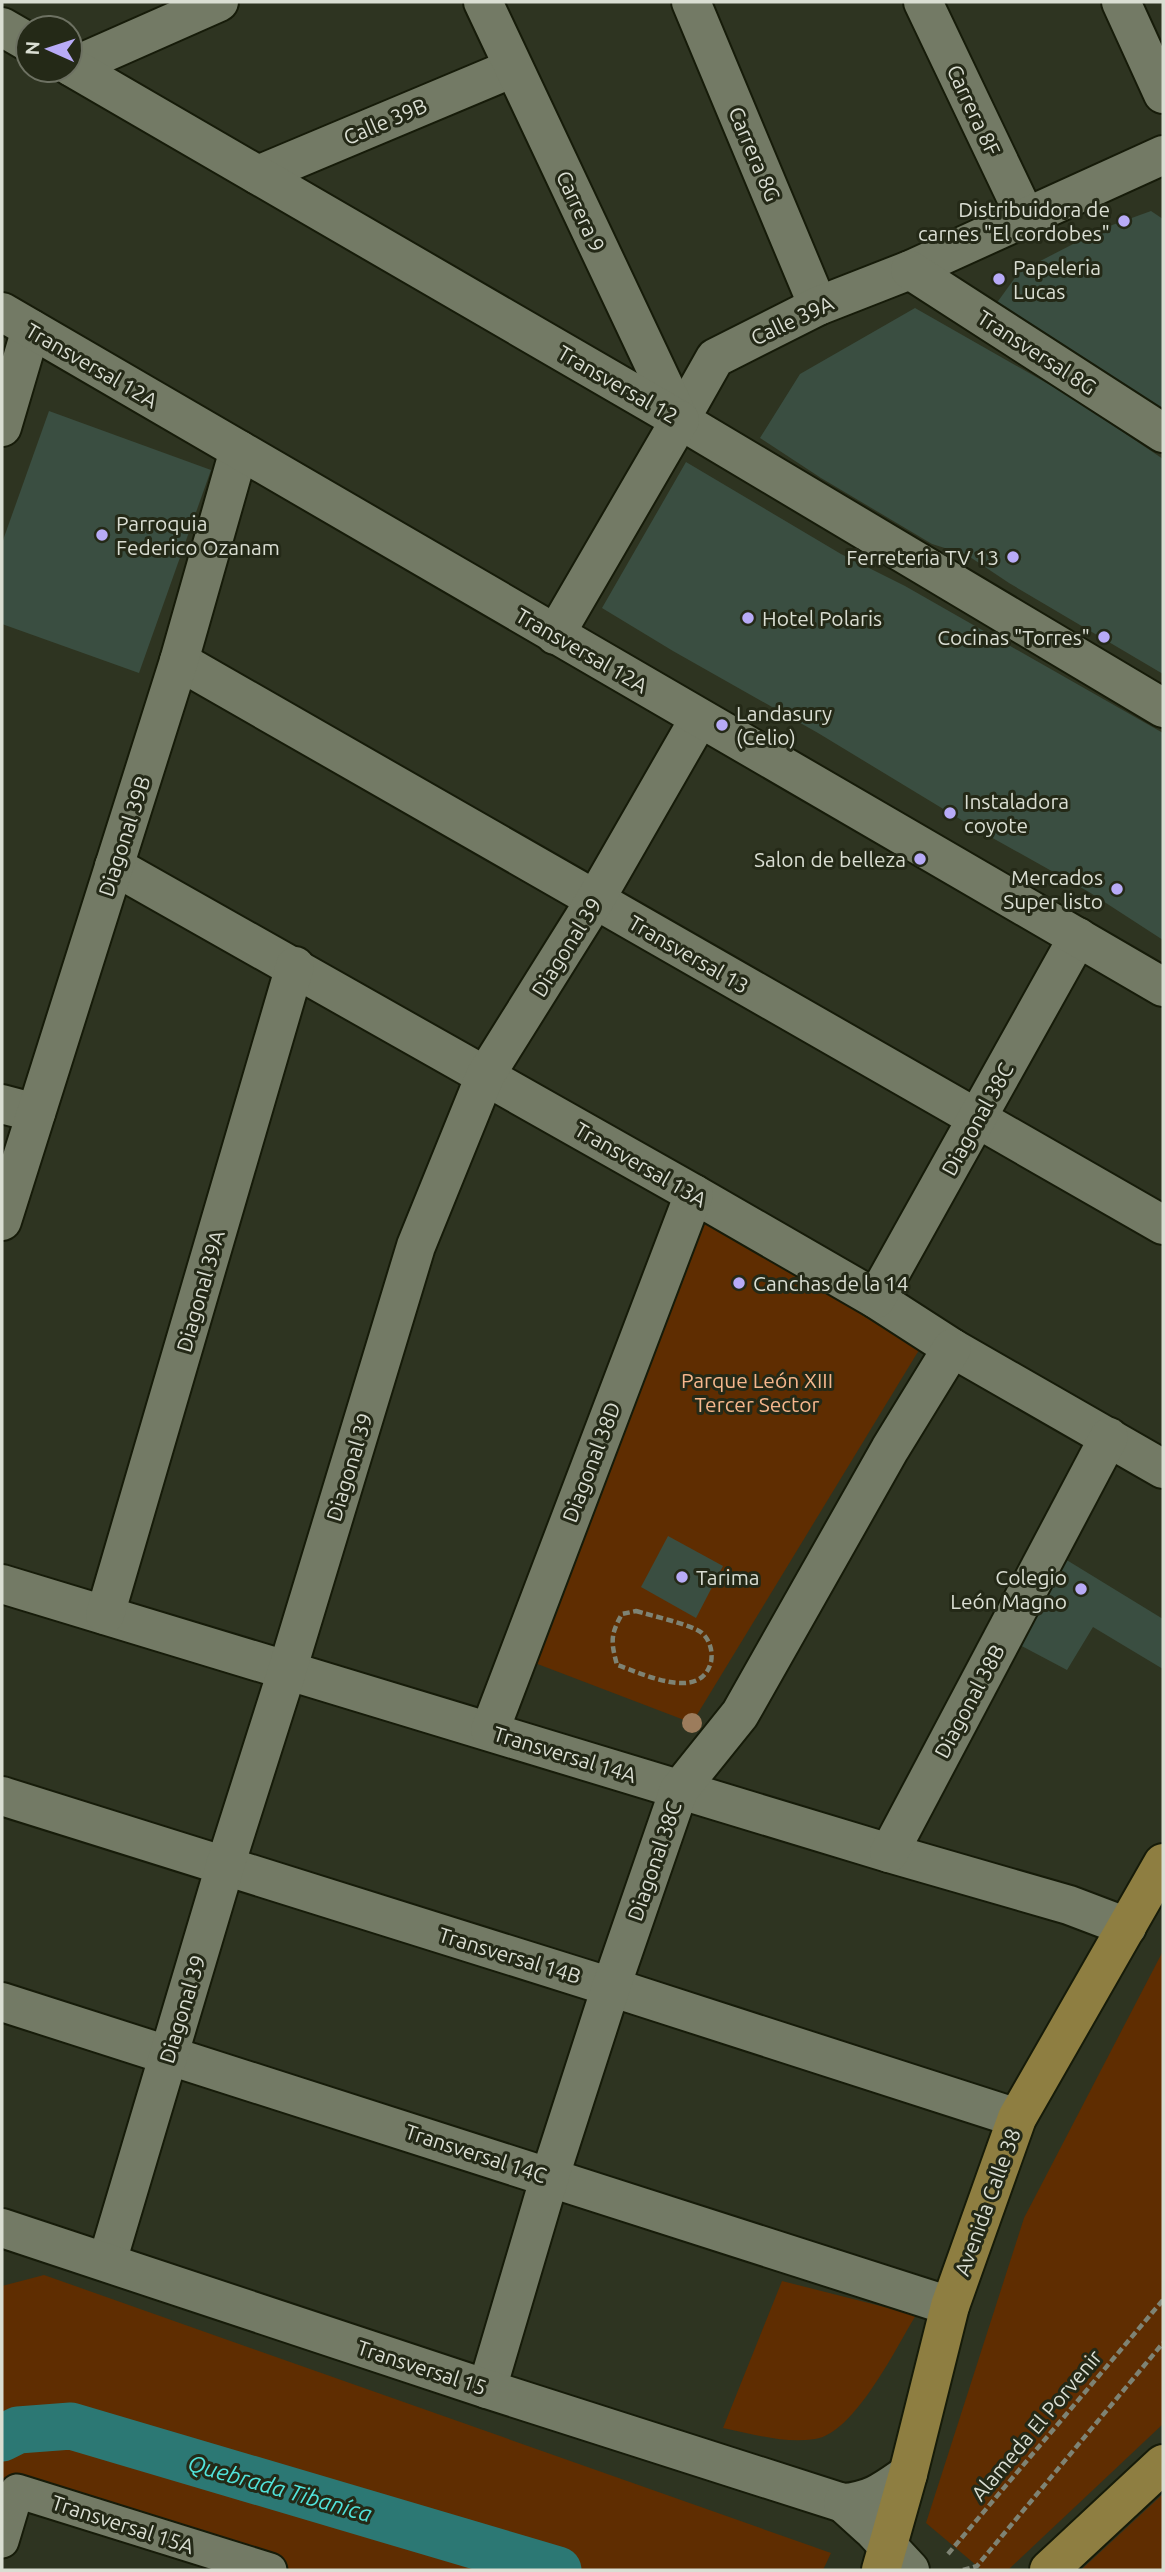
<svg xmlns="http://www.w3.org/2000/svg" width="1165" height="2572" viewBox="0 0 1165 2572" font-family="Ubuntu,sans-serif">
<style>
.green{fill:#5f2d01}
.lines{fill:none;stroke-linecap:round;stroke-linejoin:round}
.canal{stroke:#2c7874;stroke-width:47}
.building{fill:#3a4e41}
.pedestrian-casing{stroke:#161b09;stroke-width:37}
.minor-casing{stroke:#161b09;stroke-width:42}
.tertiary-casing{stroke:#161b09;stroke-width:42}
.primary-casing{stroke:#161b09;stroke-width:42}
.path{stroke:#7e8374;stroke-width:4.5;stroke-dasharray:7 3.5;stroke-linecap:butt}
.pedestrian{stroke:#737a65;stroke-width:33}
.minor{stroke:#737a65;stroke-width:38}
.tertiary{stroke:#737a65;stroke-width:38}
.primary{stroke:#8e7e41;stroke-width:38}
.tree{fill:#9c7c5c}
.poi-dot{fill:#b8abf7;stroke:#242917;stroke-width:2.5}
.labels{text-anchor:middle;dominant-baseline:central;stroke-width:6;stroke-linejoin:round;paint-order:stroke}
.street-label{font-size:21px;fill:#daded3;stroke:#242917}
.poi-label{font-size:21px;fill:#daded3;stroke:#242917;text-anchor:start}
.park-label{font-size:21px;fill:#f6b78d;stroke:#242917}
.water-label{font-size:23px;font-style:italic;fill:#51e3db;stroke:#242917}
</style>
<rect width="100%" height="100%" fill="#2e3421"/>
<g class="green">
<polygon points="700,1215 919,1350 692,1723 527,1660"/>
<polygon points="1163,1951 1163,2424 1008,2570 982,2570 926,2523 1024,2218"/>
<polygon points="44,2275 831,2553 823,2570 270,2570 2,2487 2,2286"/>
<path d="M782,2281L916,2315C896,2348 854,2434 815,2439C784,2444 754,2434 723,2428Z"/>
<polygon points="1163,2494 1163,2570 1081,2570"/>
</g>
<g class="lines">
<polyline class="canal" points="2,2438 18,2430 71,2426 558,2570"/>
</g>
<g class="building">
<polygon points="1151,211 1163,219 1163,420 991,311 1019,272 1104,228"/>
<polygon points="915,308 1071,397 1163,459 1163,674 1009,583 967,555 932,544 821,478 760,438 800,374"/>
<polygon points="49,411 211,470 139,673 2,624 2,543"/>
<polygon points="686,462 841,554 905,586 1163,733 1163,940 1089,892 973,827 818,733 673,651 602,608"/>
<polygon points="668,1536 723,1566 696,1618 641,1587"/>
<polygon points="1065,1559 1163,1619 1163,1669 1093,1627 1067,1670 1016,1643"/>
</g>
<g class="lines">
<g class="pedestrian-casing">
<polyline id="pedestrian" points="2,2541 17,2491 270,2570"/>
</g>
<g class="minor-casing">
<g id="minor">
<polyline points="691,2 818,306"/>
<polyline points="923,2 1026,218"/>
<polyline points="1121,2 1163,94"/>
<polyline points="72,67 219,2"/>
<polyline points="1163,155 910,270 818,306 715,358 680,420 1163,708"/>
<polyline points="258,175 513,68"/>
<polyline points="910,270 1163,433"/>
<polyline points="2,427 31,329"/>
<polyline points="179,661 1163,1225"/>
<polyline points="114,866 694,1194 876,1299 952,1348 1163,1469"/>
<polyline points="2,1104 36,1113"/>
<polyline points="2,1221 179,661 239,450"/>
<polyline points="876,1299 1078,937"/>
<polyline points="2,1584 889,1853 1069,1905 1127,1927"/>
<polyline points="105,1615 295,966"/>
<polyline points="490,1730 694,1194"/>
<polyline points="2,1796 611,1987 1017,2118"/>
<polyline points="889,1853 1109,1437"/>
<polyline points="2,2002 950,2306"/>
<polyline points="107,2262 225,1866 287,1671 416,1246 485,1076 595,900 699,719"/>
<polyline points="487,2389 550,2176 611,1987 679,1790 740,1714 890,1449 952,1348"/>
</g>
</g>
<g class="tertiary-casing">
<g id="tertiary">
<polyline points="483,2 680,420"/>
<polyline points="2,27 28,42"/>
<polyline points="70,66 680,420"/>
<polyline points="2,312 1163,987"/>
<polyline points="555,635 680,420"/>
<path d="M2,2228L487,2389L843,2503C872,2501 885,2490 908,2474"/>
<polyline points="843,2503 874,2531 910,2570"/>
</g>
</g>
<g class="primary-casing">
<g id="primary">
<polyline points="881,2570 908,2474 950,2306 1017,2118 1163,1863"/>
<polyline points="1049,2570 1163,2464"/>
</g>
</g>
<g class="path">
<path d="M636,1611C649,1615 693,1625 702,1633C710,1640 713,1652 711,1662C700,1703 642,1673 617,1665C611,1642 610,1635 622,1614Z"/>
<polyline points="948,2554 1163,2300"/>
<polyline points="963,2570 977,2566 1163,2343"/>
</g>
<use href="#pedestrian" class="pedestrian"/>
<use href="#minor" class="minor"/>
<use href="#tertiary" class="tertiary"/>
<use href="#primary" class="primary"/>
</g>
<circle class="tree" cx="692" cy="1723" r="10"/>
<g class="poi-dot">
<circle cx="1124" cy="221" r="7"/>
<circle cx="999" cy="279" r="7"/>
<circle cx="102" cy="535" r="7"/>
<circle cx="1013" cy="557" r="7"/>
<circle cx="748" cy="618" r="7"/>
<circle cx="1104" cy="637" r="7"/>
<circle cx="722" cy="725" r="7"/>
<circle cx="950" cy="813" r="7"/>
<circle cx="920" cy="859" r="7"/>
<circle cx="1117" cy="889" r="7"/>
<circle cx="739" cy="1283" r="7"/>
<circle cx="682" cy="1577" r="7"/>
<circle cx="1081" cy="1589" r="7"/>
</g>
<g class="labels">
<g class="street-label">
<text transform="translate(974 110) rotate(65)">Carrera 8F</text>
<text transform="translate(385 121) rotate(-23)">Calle 39B</text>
<text transform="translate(755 154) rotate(67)">Carrera 8G</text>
<text transform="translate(581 211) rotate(65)">Carrera 9</text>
<text transform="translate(792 320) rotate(-25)">Calle 39A</text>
<text transform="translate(1037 352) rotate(33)">Transversal 8G</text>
<text transform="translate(92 365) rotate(30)">Transversal 12A</text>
<text transform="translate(618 384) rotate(30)">Transversal 12</text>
<text transform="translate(582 650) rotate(30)">Transversal 12A</text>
<text transform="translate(124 836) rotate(-72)">Diagonal 39B</text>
<text transform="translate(566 947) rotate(-58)">Diagonal 39</text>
<text transform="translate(689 954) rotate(30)">Transversal 13</text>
<text transform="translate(977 1119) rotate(-61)">Diagonal 38C</text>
<text transform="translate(641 1164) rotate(30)">Transversal 13A</text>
<text transform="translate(200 1291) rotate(-74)">Diagonal 39A</text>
<text transform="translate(591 1462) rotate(-69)">Diagonal 38D</text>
<text transform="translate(349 1467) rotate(-73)">Diagonal 39</text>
<text transform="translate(969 1701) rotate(-62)">Diagonal 38B</text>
<text transform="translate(565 1754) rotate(17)">Transversal 14A</text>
<text transform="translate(654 1861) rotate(-71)">Diagonal 38C</text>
<text transform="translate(510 1955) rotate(17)">Transversal 14B</text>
<text transform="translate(182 2009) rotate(-73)">Diagonal 39</text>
<text transform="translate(476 2153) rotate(18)">Transversal 14C</text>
<text transform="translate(987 2202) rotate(-70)">Avenida Calle 38</text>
<text transform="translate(422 2367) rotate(18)">Transversal 15</text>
<text transform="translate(1036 2425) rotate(-50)">Alameda El Porvenir</text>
<text transform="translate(123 2524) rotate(18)">Transversal 15A</text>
</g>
<g class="poi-label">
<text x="1110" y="209" text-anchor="end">Distribuidora de<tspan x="1110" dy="24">carnes "El cordobes"</tspan></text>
<text x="1013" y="267">Papeleria<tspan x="1013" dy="24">Lucas</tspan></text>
<text x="116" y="523">Parroquia<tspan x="116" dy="24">Federico Ozanam</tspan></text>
<text x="999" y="557" text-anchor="end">Ferreteria TV 13</text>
<text x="762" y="618">Hotel Polaris</text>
<text x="1090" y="637" text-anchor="end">Cocinas "Torres"</text>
<text x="736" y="713">Landasury<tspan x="736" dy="24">(Celio)</tspan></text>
<text x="964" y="801">Instaladora<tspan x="964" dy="24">coyote</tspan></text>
<text x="906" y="859" text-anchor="end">Salon de belleza</text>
<text x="1103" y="877" text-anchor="end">Mercados<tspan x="1103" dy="24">Super listo</tspan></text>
<text x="753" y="1283">Canchas de la 14</text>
<text x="696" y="1577">Tarima</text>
<text x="1067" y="1577" text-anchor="end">Colegio<tspan x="1067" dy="24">León Magno</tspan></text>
</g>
<g class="park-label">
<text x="757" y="1380">Parque León XIII<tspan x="757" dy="24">Tercer Sector</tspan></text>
</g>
<g class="water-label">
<text transform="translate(280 2488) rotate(16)">Quebrada Tibaníca</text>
</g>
</g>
<rect width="1165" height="2572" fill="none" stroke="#daded3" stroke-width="7"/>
<g transform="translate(49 49) rotate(273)"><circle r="33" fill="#242917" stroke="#6d7162" stroke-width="2"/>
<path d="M0-5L12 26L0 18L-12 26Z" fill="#b8abf7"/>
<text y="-10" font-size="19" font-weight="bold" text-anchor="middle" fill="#daded3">N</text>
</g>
</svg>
